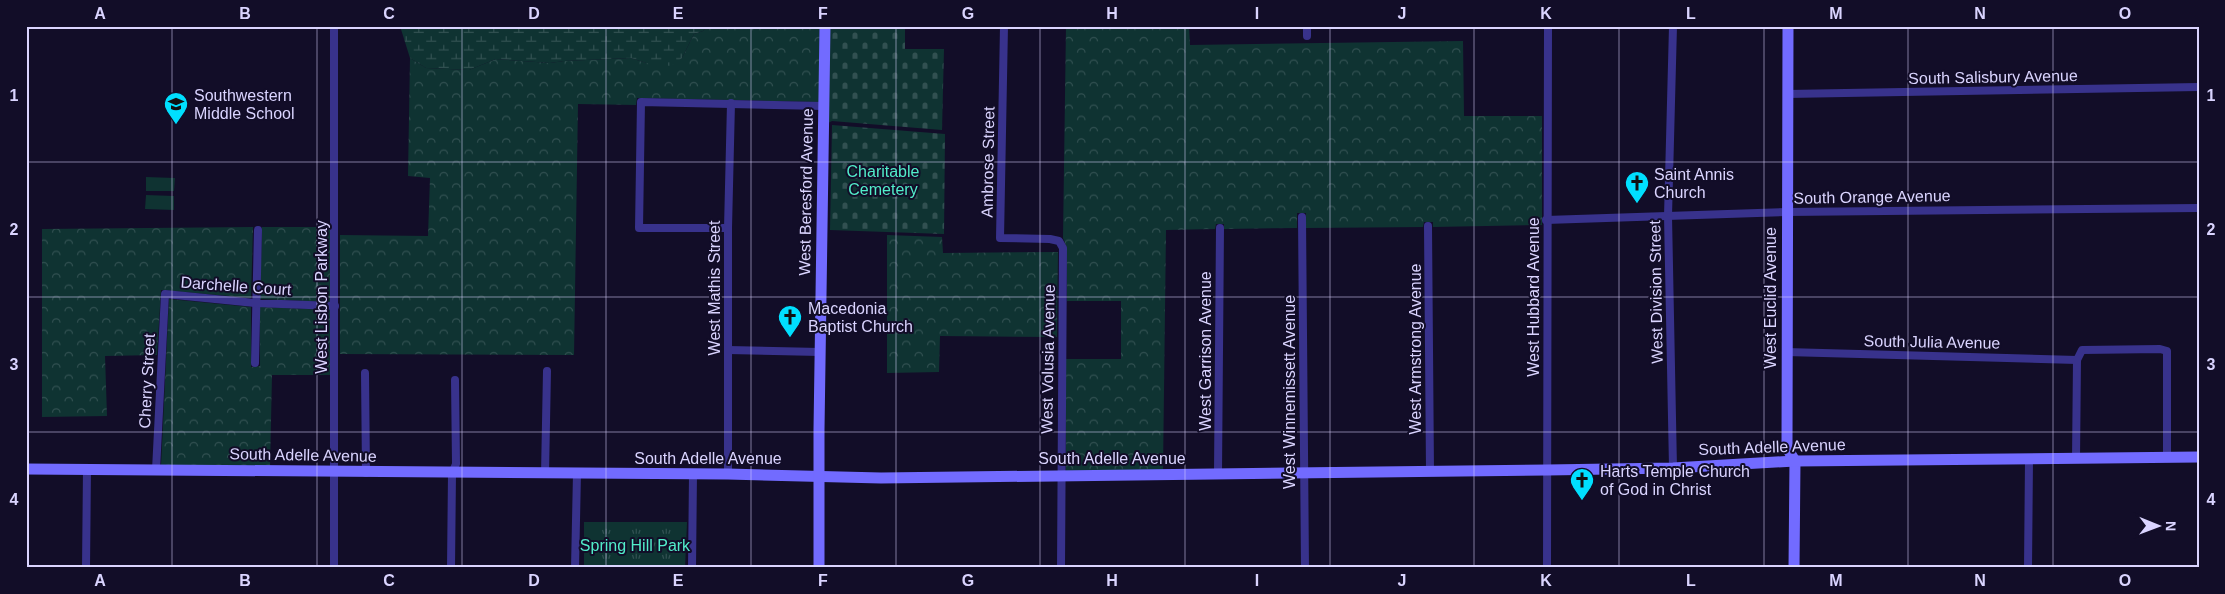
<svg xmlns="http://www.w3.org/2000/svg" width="2225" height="594" viewBox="0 0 2225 594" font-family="Helvetica,sans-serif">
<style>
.grass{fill:url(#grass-tufts)}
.forest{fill:url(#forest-crowns)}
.wetland{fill:url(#wetland-marsh)}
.cemetery{fill:url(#cemetery-stones)}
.pitch{fill:#0f3332}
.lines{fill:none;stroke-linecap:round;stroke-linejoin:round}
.street{stroke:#38328c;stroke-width:8}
.secondary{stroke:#726bff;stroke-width:11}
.grid{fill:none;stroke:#dad4ff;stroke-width:1;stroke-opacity:0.55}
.labels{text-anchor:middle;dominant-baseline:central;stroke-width:4;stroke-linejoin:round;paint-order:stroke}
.street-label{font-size:16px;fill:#dad4ff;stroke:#120d28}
.poi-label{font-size:16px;fill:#dad4ff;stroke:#120d28;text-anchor:start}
.park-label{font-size:16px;fill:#52edca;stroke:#120d28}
.neatline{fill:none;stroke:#dad4ff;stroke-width:2}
.grid-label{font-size:16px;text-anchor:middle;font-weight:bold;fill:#dad4ff}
</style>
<defs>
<pattern id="grass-tufts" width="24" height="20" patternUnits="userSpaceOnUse" patternTransform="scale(1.25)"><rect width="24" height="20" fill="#0f3332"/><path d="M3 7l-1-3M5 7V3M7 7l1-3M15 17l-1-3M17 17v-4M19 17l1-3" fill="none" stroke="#315051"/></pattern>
<pattern id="forest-crowns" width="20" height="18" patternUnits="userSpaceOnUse" patternTransform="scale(1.25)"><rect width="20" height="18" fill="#0f3332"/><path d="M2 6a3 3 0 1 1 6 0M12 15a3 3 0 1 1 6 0" fill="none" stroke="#315051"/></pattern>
<pattern id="wetland-marsh" width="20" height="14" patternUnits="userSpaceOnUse" patternTransform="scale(1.25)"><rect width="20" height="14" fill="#0f3332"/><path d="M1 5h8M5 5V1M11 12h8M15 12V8" fill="none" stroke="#315051"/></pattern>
<pattern id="cemetery-stones" width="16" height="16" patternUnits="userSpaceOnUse" patternTransform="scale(1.25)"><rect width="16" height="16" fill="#0f3332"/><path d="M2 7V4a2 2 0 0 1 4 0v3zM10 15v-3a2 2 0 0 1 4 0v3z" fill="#315051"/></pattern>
</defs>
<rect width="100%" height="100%" fill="#120d28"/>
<polygon class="grass" points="584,522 687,522 685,568 584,568"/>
<g class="forest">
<polygon points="707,26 820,26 819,102 637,98 636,105 578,104 574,355 340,354 340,235 428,236 430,178 408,176 410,58 426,68 469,70 496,59 550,63 564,61 631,58 646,63 682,58 694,34 703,31"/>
<polygon points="1066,26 1189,26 1190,45 1463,41 1464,116 1542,116 1542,225 1433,227 1433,222 1424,222 1423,227 1306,228 1306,213 1297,213 1297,228 1224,229 1224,224 1216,224 1215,229 1166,230 1163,470 1066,471 1066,359 1121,359 1121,301 1067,301 1067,248 1063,238"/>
<polygon points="330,225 330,302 260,299 262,227 325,227"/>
<polygon points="253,227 251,298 161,290 157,355 105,356 107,416 42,417 42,229"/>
<polygon points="887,235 942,237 943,253 1058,252 1057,337 940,336 939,372 887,373"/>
<polygon points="169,299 251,307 251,367 260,366 260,307 330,310 330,375 272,375 270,467 161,466"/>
</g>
<polygon class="wetland" points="400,26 707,26 703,31 694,34 682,58 671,66 646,63 631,58 564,61 550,63 496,59 469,70 426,68 410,58"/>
<g class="cemetery">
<polygon points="829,26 905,26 905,49 944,49 942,130 832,121 828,123"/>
<polygon points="832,125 945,134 944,234 830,230"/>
</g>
<g class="pitch">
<polygon points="146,177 175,178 174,191 146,191"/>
<polygon points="146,195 174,196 174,210 145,209"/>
</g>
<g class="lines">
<g class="street">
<polyline points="1004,26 1000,238 1050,239 1059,241 1063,248 1061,568"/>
<polyline points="1307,26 1307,36"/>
<polyline points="1673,26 1668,216 1673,468"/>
<polyline points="1787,94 2199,87"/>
<polyline points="1302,217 1305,568"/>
<polyline points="1546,220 1787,212 2199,208"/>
<polyline points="1428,226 1430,471"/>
<polyline points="728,228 639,228 641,102 824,106"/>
<polyline points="728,350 820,352"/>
<polyline points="1786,352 2077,360"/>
<polyline points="255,363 258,230"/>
<polyline points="365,373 366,473"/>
<polyline points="2076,459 2077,360 2082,350 2160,349 2167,351 2167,457"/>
<polyline points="156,470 165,294 255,303 335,306"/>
<polyline points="545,474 547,371"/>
<polyline points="728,474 728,228 731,103"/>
<polyline points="1218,474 1220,228"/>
<polyline points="86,568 87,469"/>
<polyline points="334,568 334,26"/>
<polyline points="451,568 452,473 456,464 455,380"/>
<polyline points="575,568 577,473"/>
<polyline points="692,568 693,474"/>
<polyline points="1547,568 1548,26"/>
<polyline points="2028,568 2029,460"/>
</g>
<g class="secondary">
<polyline points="1788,26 1787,448 1795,461 1794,568"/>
<polyline points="26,469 728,474 881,478 1547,470 1673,468 1795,461 2199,457"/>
<polyline points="819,568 819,430 825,26"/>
</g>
</g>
<path class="grid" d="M172,26V568M317,26V568M462,26V568M606,26V568M751,26V568M896,26V568M1040,26V568M1185,26V568M1330,26V568M1474,26V568M1619,26V568M1764,26V568M1908,26V568M2053,26V568M26,162H2199M26,297H2199M26,432H2199"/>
<defs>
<g id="school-pin" transform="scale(1.25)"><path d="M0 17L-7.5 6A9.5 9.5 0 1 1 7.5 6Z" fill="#00dfff" stroke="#120d28"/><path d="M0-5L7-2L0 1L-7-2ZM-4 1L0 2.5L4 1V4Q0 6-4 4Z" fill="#111"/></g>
<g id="church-pin" transform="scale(1.25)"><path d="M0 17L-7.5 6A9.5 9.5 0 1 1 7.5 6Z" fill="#00dfff" stroke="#120d28"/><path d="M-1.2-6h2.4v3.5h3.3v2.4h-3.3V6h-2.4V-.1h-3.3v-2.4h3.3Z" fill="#111"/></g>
</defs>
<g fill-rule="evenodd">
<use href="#school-pin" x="176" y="104"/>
<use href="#church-pin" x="1637" y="183"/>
<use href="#church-pin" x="790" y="317"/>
<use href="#church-pin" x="1582" y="480"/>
</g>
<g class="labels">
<g class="street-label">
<text transform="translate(1993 77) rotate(-1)">South Salisbury Avenue</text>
<text transform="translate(988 162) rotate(-89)">Ambrose Street</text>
<text transform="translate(806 192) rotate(-89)">West Beresford Avenue</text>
<text transform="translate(1872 197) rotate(-1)">South Orange Avenue</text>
<text transform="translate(236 286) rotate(4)">Darchelle Court</text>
<text transform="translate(714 288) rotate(-90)">West Mathis Street</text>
<text transform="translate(1656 292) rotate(-91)">West Division Street</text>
<text transform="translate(321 297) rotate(-90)">West Lisbon Parkway</text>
<text transform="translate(1533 297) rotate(-90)">West Hubbard Avenue</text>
<text transform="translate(1770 298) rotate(-90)">West Euclid Avenue</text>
<text transform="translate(1932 342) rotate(1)">South Julia Avenue</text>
<text transform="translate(1415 349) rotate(-90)">West Armstrong Avenue</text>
<text transform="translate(1205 351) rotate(-90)">West Garrison Avenue</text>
<text transform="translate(1048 359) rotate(-89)">West Volusia Avenue</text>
<text transform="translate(147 381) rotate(-87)">Cherry Street</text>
<text transform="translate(1289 392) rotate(-90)">West Winnemissett Avenue</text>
<text transform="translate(1772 447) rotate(-2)">South Adelle Avenue</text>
<text transform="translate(303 455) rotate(1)">South Adelle Avenue</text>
<text x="708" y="458">South Adelle Avenue</text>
<text x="1112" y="458">South Adelle Avenue</text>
</g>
<g class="poi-label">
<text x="194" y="95">Southwestern<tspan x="194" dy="18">Middle School</tspan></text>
<text x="1654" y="174">Saint Annis<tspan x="1654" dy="18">Church</tspan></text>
<text x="808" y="308">Macedonia<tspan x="808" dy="18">Baptist Church</tspan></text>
<text x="1600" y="471">Harts Temple Church<tspan x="1600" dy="18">of God in Christ</tspan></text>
</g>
<g class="park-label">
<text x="883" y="171">Charitable<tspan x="883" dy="18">Cemetery</tspan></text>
<text x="635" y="545">Spring Hill Park</text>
</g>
</g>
<rect width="2225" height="594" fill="none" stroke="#120d28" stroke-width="55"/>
<g transform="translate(2158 526) rotate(91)" stroke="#120d28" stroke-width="4" paint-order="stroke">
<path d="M0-4L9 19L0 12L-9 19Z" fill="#dad4ff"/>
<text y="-8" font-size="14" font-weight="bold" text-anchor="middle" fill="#dad4ff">N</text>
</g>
<rect x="28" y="28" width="2170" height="538" class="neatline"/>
<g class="grid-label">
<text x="100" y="19">A</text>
<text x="245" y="19">B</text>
<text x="389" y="19">C</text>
<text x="534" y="19">D</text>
<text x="678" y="19">E</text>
<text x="823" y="19">F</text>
<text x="968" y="19">G</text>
<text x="1112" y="19">H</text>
<text x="1257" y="19">I</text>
<text x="1402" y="19">J</text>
<text x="1546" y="19">K</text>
<text x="1691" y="19">L</text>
<text x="1836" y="19">M</text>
<text x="1980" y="19">N</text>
<text x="2125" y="19">O</text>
<text x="14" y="101">1</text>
<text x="2211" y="101">1</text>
<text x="14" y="235">2</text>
<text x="2211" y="235">2</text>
<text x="14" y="370">3</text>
<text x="2211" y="370">3</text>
<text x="14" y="505">4</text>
<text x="2211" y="505">4</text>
<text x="100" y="586">A</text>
<text x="245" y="586">B</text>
<text x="389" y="586">C</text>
<text x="534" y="586">D</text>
<text x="678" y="586">E</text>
<text x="823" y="586">F</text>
<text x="968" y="586">G</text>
<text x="1112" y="586">H</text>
<text x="1257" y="586">I</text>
<text x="1402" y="586">J</text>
<text x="1546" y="586">K</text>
<text x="1691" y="586">L</text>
<text x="1836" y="586">M</text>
<text x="1980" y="586">N</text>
<text x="2125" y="586">O</text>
</g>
</svg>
